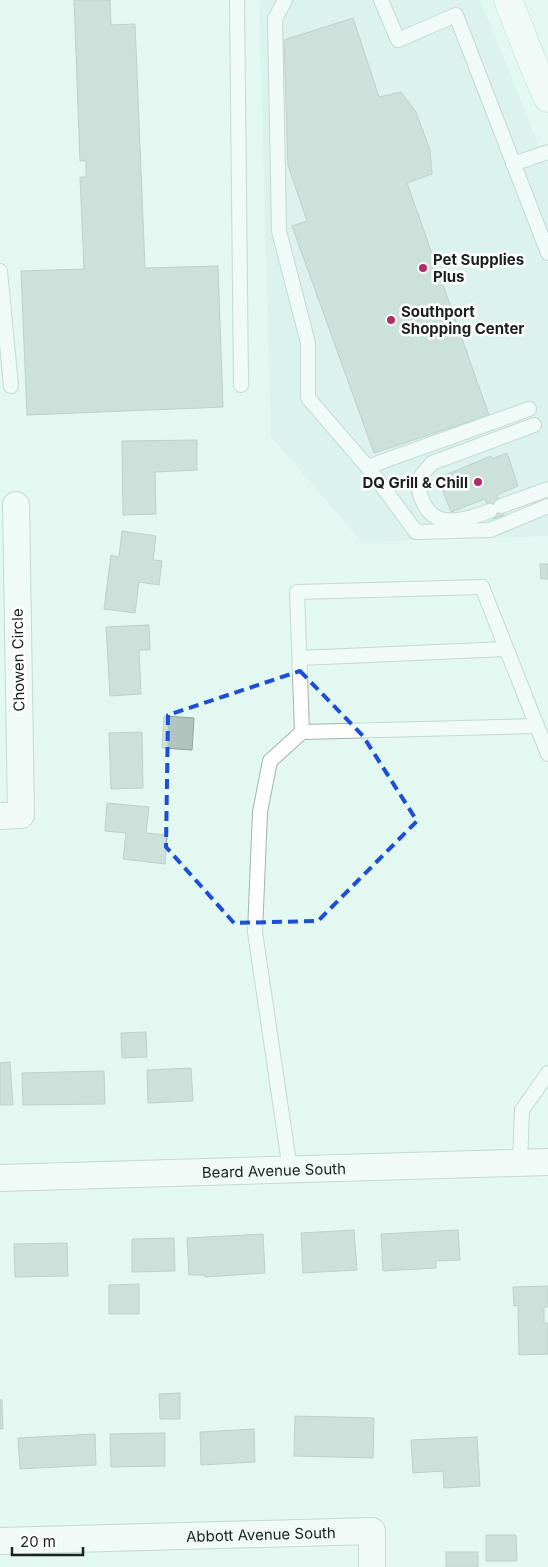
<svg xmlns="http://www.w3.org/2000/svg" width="548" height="1567" viewBox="0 0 548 1567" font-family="Inter,sans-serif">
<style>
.built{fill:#d0ede4}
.building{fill:#b1c5bf;stroke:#8fa29c}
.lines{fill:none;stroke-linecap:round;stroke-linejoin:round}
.service-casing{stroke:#a1b4ae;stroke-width:16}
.minor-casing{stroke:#a1b4ae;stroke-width:28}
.secondary-casing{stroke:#a1b4ae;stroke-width:29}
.service{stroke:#fff;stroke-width:14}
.minor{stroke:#fff;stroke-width:26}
.secondary{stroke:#fff;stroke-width:28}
.marked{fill:none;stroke:#1d4ed8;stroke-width:4;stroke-dasharray:10 6;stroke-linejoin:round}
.poi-dot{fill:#b42b69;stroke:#fff;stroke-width:2}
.labels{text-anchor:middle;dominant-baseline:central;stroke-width:5;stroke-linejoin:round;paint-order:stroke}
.poi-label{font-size:15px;font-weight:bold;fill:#19211e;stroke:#fff;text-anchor:start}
.street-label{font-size:15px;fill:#19211e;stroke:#fff}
</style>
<rect width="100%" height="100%" fill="#e4f8f2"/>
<polygon class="built" points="259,0 480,0 548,168 548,536 362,542 271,437"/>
<g class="building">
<polygon points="74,0 110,0 111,25 135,24 145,268 218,266 223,407 27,415 21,271 84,269 80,177 86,177 86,161 80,161"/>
<polygon points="353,18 379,97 401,92 416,112 430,150 432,174 407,183 489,415 374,453 292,226 307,221 288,165 284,40"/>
<polygon points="197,440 197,470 155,472 156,514 123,515 122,441"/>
<polygon points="507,453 518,486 497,495 504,515 493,519 485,499 451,512 438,478 491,456 492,459"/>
<polygon points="122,531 156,536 153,560 162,561 159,585 139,582 135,613 104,609 111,555 119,557"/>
<polygon points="540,564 548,564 548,579 541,579"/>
<polygon points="149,625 150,650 139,650 141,694 110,696 106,627"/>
<polygon points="164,716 194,718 192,750 162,748"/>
<polygon points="142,732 143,788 111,789 109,733"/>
<polygon points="107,803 149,807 146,833 167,835 165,864 123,859 126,833 105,831"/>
<polygon points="146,1032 147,1057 122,1058 121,1033"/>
<polygon points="10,1062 13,1105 0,1105 0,1063"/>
<polygon points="191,1068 193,1101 148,1103 147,1070"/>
<polygon points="104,1071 105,1104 23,1105 22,1073"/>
<polygon points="354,1230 357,1270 303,1273 301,1233"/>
<polygon points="458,1230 460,1260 436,1261 436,1268 383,1271 381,1234"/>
<polygon points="263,1234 265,1273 205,1277 205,1275 189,1275 187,1238"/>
<polygon points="174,1238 175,1271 132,1272 132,1239"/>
<polygon points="67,1243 68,1276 15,1277 14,1244"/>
<polygon points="139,1284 139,1314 109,1314 109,1285"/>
<polygon points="548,1286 548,1307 544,1307 544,1323 548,1323 548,1354 519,1355 518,1305 514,1306 513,1287"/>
<polygon points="180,1393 180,1419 160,1419 159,1394"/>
<polygon points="0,1400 2,1400 3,1429 0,1429"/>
<polygon points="295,1416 374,1418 373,1458 294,1456"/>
<polygon points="254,1429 255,1462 201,1465 200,1432"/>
<polygon points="165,1433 165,1466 111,1467 110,1434"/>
<polygon points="95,1434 96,1465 20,1469 18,1438"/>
<polygon points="477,1437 480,1486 444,1488 443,1471 413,1473 411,1440"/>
<polygon points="486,1535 516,1535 517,1561 486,1561"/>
<rect x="446" y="1552" width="32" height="15"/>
</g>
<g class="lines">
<g class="service-casing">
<g id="service">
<polyline points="237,0 241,385"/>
<polyline points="285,0 275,19 279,231 308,343 308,398 371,471 416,532 490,530 548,506"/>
<polyline points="381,0 398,40 456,15 548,253"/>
<polyline points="513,164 548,152"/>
<polyline points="0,271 11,386"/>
<polyline points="367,467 529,409"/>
<polyline points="501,506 548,489"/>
<path d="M490,511C475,516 461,522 445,520C427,518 416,495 420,478C422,473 428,468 432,463L534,425"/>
<polyline points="300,658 506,649"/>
<polyline points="302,732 537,726"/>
<polyline points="520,1163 522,1110 548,1073"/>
<polyline points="290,1170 255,932 260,812 270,761 302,732 297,592 482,587 548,754"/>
</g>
</g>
<g class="minor-casing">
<g id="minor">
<polyline points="0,816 21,815 16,505"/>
<path id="s1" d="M0,1178L548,1162"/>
<path id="s2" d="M0,1541L372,1531V1567"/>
</g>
</g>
<g class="secondary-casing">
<polyline id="secondary" points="508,0 538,76 548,98"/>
</g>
<use href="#service" class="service"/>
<use href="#minor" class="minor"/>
<use href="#secondary" class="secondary"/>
</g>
<path d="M0 0H548V1567H0ZM300,671L363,736L417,821L318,921L234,923L166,847L168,715Z" fill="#e4f8f2" fill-opacity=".55" fill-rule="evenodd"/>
<path class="marked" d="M300,671L363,736L417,821L318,921L234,923L166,847L168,715Z"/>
<g class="poi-dot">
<circle cx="423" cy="268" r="5"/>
<circle cx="391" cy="320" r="5"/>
<circle cx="478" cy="482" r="5"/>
</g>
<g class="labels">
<g class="poi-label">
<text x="433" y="259">Pet Supplies<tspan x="433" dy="17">Plus</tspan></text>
<text x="401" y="311">Southport<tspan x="401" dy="17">Shopping Center</tspan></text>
<text x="468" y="482" text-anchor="end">DQ Grill &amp; Chill</text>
</g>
<g class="street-label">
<text transform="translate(18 660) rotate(-91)">Chowen Circle</text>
<text stroke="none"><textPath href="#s1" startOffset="274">Beard Avenue South</textPath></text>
<text stroke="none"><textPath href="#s2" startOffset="261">Abbott Avenue South</textPath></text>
</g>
</g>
<path d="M12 1547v8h71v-8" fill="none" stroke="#19211e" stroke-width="2.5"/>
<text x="20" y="1547" font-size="15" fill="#19211e" stroke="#ffffff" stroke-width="4" paint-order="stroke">20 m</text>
</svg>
